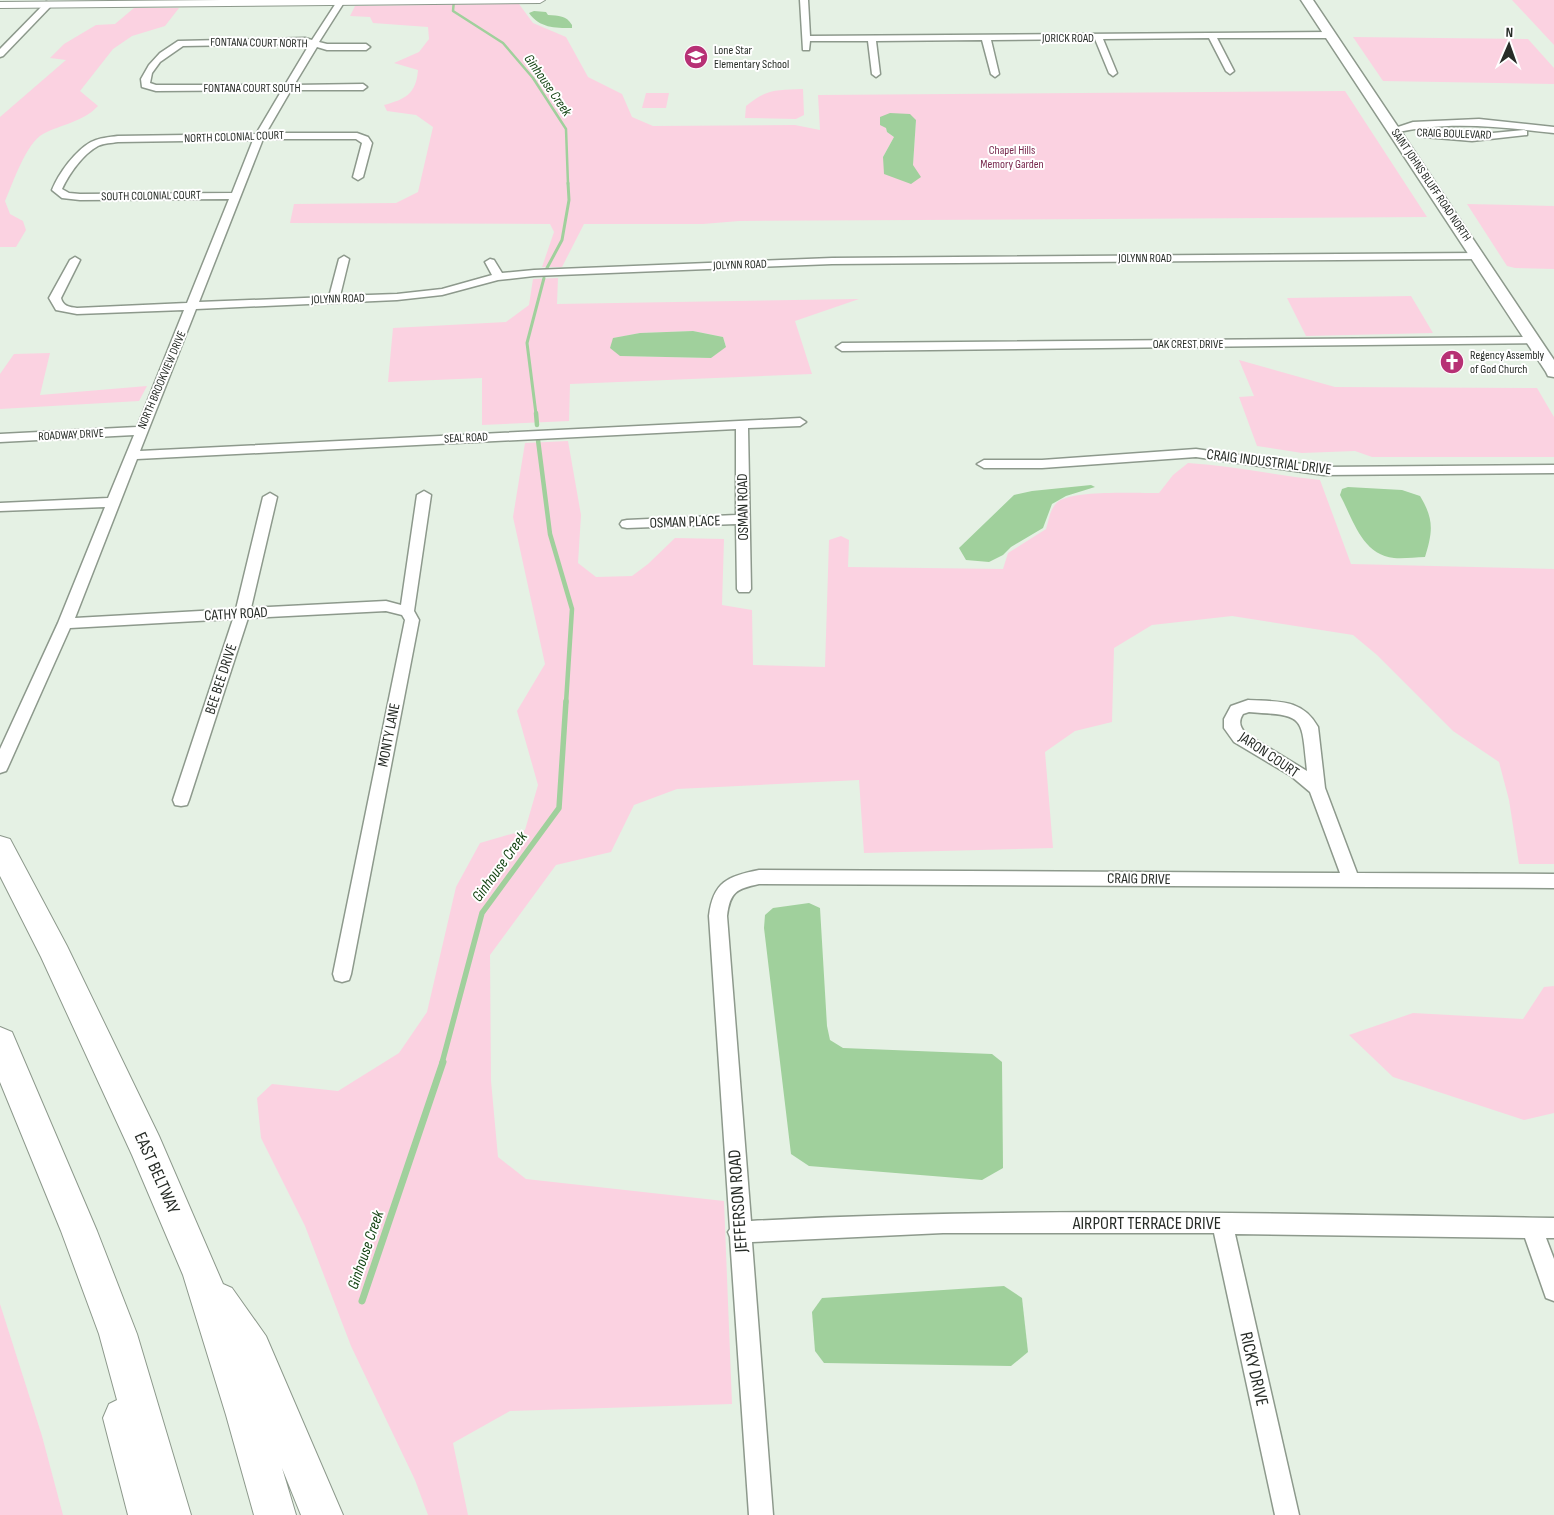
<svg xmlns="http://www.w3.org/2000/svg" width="1554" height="1515" viewBox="0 0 1554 1515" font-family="'Sofia Sans Condensed',sans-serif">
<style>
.green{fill:#fbd2e1;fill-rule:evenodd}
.water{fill:#a0d09c}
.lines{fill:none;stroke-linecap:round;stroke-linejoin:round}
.stream-far4{stroke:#a0d09c;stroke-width:2.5}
.stream-far3{stroke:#a0d09c;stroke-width:3}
.stream-far2{stroke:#a0d09c;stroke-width:4.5}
.stream-far1{stroke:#a0d09c;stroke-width:5.5}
.stream{stroke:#a0d09c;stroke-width:7}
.minor-casing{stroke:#8d998c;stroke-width:3}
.tertiary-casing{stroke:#8d998c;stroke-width:2}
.secondary-casing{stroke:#8d998c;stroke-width:3}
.motorway-casing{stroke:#8d998c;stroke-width:2}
.minor{fill:#fff;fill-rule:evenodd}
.tertiary{fill:#fff;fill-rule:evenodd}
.secondary{fill:#fff;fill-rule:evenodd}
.motorway{fill:#fff;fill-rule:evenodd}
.labels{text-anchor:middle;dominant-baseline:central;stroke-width:4;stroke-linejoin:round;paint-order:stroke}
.far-street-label{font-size:12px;fill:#272c27;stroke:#fff}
.far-poi-label{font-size:12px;fill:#272c27;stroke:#fff;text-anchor:start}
.far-park-label{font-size:12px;fill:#78294e;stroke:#fff}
.far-water-label{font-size:14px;font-style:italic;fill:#0e3f0d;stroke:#fff}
.street-label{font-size:15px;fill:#272c27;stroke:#fff}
.water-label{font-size:16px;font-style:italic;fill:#0e3f0d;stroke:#fff}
.near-street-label{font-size:18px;fill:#272c27;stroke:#fff}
</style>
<rect width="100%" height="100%" fill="#e5f1e4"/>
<g class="green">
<polygon points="1512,0 1554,0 1554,45"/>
<path d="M519,4L533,23L566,37L588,77L622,94L632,117L653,126L795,125L820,130L818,95L1345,91L1427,217L739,221L703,224H584L562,267H542L554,232L550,224L290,223L294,204L396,203L418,192L433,127L416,115L387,111L384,105C406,99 416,94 418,70L394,63L419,52L429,39L428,27L373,23L370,17L350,16L355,6ZM916,120L913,165L883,157L894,137L887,132L886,128Z"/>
<path d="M134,8H179L165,26L132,36L113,49L80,91L98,106C83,122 62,124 43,134C26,143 13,183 5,201L10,214L23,221L26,230L16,247H0V117L66,60L50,58L64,44L96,25L115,24Z"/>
<polygon points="1353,37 1528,39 1554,68 1554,84 1383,81"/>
<path d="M803,89L804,115L796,119L745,118L746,106C766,89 777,90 803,89Z"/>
<polygon points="646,93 669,93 666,108 642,108"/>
<polygon points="1467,204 1554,206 1554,269 1515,268 1507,266"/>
<path d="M558,278L557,304L859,299L795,321L812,374L570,384L569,421L482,425V378L388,382L393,328L506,322L529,305L533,279ZM693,331L723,337L726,346L711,358L620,356L614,338L640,333Z"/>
<polygon points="1411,296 1433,333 1306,336 1287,298"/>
<polygon points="50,353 40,395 147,386 139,401 0,409 0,374 14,354"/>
<polygon points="1239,360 1335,387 1537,388 1554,417 1554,457 1372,457 1355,451 1302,453 1257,446 1239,397 1254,396"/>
<path d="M568,441L581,515L578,563L596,577L632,576L648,564L675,538L724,539L722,605L752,610L753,665L825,667L829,540L841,536L849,540L848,567L1003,569L1008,553L1046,529C1049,520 1050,507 1059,501C1075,490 1137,493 1159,493L1173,475L1188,463C1232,466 1276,475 1320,480L1351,564L1554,569V864H1519L1509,800L1499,762L1453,731L1377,655L1353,635L1232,616L1152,625L1114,648L1112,722L1075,731L1045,752L1053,848L864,853L859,780L677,789L634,805L611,852L556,865L490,955L491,1081L498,1157L526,1179L724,1201L732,1404L510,1411L453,1443L468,1515H428L415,1480L351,1346L305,1226L261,1138L257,1098L272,1084L338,1091L399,1053L427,1012L456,887L480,843L525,830L538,785L517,711L545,664L513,517L525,443Z"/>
<polygon points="1554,986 1554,1113 1524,1120 1393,1077 1349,1035 1413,1013 1523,1019 1544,987"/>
<polygon points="0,1304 42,1436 63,1515 0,1515"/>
</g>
<g class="water">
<path d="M534,11L546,12L548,15C559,16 566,15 572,25V28C554,28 540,28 529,13Z"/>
<polygon points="890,113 910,114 916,120 913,165 921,177 911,184 884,174 883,157 894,137 887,132 886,128 880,125 880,117"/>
<polygon points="693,331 723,337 726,347 711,358 620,356 610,348 613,338 640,333"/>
<polygon points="1091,485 1095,487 1066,496 1052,504 1043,528 1011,547 1003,555 989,562 966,560 959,548 1014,495 1032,491"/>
<path d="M1348,487L1402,490L1420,496C1434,519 1433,531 1425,557C1415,557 1404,559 1394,558C1362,555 1353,519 1340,495L1342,489Z"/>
<polygon points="809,903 820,908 827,1026 830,1040 843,1048 992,1054 1002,1062 1003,1168 982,1180 809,1166 791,1154 764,928 765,915 773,908"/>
<polygon points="1004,1286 1022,1298 1028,1352 1011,1366 824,1363 815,1351 812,1312 822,1298"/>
</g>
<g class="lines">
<polyline class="stream-far4" points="454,0 453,11 503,43 533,78 566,129 568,184"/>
<g class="stream-far3">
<polyline points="547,268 562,240 569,200 568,183"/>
<polyline points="536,414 527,343 544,278"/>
</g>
<g class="stream-far2">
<polyline points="536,413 537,425"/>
<polyline points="538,440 550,534 572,609 566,703"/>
</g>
<polyline class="stream-far1" points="442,1063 482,913 559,808 566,701"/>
<polyline class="stream" points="362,1301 443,1062"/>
<g class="minor-casing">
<g id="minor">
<path d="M338,0L345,1L319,42L327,44H366L370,47L366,50H327L317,47L294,85L363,84L367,87L363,90H291L266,133H357L368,137L372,143L363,177L358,180L353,177L362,143L356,139H263L199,302L329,297L339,259L344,256L349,259L340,296L397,294L442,289L492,275L485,262L490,259L494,260L502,273L534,270L832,258L1478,253L1483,256L1478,259L832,264L534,276L498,280L442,295L397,300L196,309L140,451L800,418L806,422L800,426L748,428L751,589L749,592H739L737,589L736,524L627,528L622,527L620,524L622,521L627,520L736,515V429L137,459L75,618L236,609L263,497L270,493L277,497L251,608L386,601L401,605L417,495L424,491L431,495L414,611L419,620L351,974L349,980L342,982L335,980L333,974L405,620L402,615L386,611L248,618L189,800L187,805L181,806L175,805L173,800L233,619L70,628L8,767L6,771L0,773V749L58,623L105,507L0,511V503L108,498L134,435L0,442V434L137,427L184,310L77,314L56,310L49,298L70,260L75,257L80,260L61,298C63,306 69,307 77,308L187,303L229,199L80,200L62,198L52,190C59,173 75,151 91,142C99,138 109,137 118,136L256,134L282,90L156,91L142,87L141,79L149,65L160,53L178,41L305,38L312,40ZM305,44L309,45L285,85H156L150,83L152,73L160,62L183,46ZM253,140L232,193L80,194L69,193L62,189C69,174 83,154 98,146C104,143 112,143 118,142Z"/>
<polygon points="800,0 808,0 810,36 1330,32 1334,35 1330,38 1217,38 1234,71 1230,74 1226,71 1209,38 1103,39 1117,73 1113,76 1109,73 1095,39 991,40 999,74 995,77 991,74 982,40 876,41 880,74 876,77 872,74 868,41 810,41 809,50 803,50"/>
<polygon points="46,2 53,4 3,56 0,57 0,49"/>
<path d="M1479,119L1554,127V133C1501,127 1447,120 1394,133L1389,130L1413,122Z"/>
<polygon points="1524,130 1527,131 1527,135 1472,141 1424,137 1419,134 1424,131 1472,135"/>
<polygon points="1534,337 1538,339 1540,341 1538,343 842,351 836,347 842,343"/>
<polygon points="1196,449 1324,467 1554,465 1554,473 1324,475 1196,457 1042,468 984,468 977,464 984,460 1042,460"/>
<path d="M1248,700C1277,702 1302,698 1318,727L1325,788L1357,873L1554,874V888L759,884C736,889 730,892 727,916L751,1221C1018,1206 1286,1214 1554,1218V1238H1546L1554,1259V1301L1546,1298L1525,1238L1235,1234L1299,1515H1275L1214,1233H943L752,1242L773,1515H749L730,1237L728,1232L730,1229L709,916C713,882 728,876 759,870L1340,873L1310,792L1291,776L1234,742L1224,728V719L1231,706ZM1249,712C1306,716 1301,715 1307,771L1246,734C1240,727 1238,722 1243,714Z"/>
</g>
</g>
<g class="tertiary-casing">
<polygon id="tertiary" points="221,0 545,0 540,3 0,8 0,2"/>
</g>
<g class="secondary-casing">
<polygon id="secondary" points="1301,0 1313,0 1554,360 1554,377 1548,376 1546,372"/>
</g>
<g class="motorway-casing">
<g id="motorway">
<polygon points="0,836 10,839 67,946 159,1136 223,1284 232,1288 266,1336 343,1515 301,1515 282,1468 296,1515 254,1515 226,1415 183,1275 132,1155 41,957 0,876"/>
<polygon points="0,1027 12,1032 97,1231 137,1334 191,1515 128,1515 103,1418 109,1404 117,1400 99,1334 61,1231 0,1082"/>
</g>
</g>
<use href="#minor" class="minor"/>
<use href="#tertiary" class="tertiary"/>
<use href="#secondary" class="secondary"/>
<use href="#motorway" class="motorway"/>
</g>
<defs>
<g id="school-disc" transform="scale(1.25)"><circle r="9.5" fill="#b73175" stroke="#fff"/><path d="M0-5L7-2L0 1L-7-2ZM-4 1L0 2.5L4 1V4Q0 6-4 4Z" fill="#fff"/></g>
<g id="church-disc" transform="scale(1.25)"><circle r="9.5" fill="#b73175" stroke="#fff"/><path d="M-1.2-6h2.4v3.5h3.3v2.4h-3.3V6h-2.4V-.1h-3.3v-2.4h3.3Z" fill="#fff"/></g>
</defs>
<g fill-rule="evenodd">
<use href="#school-disc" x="696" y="57"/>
<use href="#church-disc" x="1452" y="362"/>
</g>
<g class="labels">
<g class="far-street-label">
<text x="1068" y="38">JORICK ROAD</text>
<text transform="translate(259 43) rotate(1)">FONTANA COURT NORTH</text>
<text x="252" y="88">FONTANA COURT SOUTH</text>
<text transform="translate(1454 134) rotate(2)">CRAIG BOULEVARD</text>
<text transform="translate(234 137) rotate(-2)">NORTH COLONIAL COURT</text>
<text transform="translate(1431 185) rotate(56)">SAINT JOHNS BLUFF ROAD NORTH</text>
<text transform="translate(151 196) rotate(-1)">SOUTH COLONIAL COURT</text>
<text x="1145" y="258">JOLYNN ROAD</text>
<text transform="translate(740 265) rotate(-2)">JOLYNN ROAD</text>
<text transform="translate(338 299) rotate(-2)">JOLYNN ROAD</text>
<text x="1188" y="344">OAK CREST DRIVE</text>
<text transform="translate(162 380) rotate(-67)">NORTH BROOKVIEW DRIVE</text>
<text transform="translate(71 435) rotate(-3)">ROADWAY DRIVE</text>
<text transform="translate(466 438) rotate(-3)">SEAL ROAD</text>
</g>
<g class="far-poi-label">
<text x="714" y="50">Lone Star<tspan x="714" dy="14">Elementary School</tspan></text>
<text x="1470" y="355">Regency Assembly<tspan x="1470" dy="14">of God Church</tspan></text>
</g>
<g class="far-park-label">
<text x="1012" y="150">Chapel Hills<tspan x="1012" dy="14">Memory Garden</tspan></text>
</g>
<g class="far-water-label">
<text transform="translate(548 85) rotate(55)">Ginhouse Creek</text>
</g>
<g class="street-label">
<text transform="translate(1269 462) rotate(7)">CRAIG INDUSTRIAL DRIVE</text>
<text transform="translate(743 507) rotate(-91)">OSMAN ROAD</text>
<text transform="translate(685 522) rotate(-2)">OSMAN PLACE</text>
<text transform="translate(236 614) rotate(-3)">CATHY ROAD</text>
<text transform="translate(221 679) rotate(-72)">BEE BEE DRIVE</text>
<text transform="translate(389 735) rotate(-79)">MONTY LANE</text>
<text transform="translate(1269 755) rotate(34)">JARON COURT</text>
<text transform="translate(1139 879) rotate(1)">CRAIG DRIVE</text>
</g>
<g class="water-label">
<text transform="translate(500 867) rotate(-54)">Ginhouse Creek</text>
<text transform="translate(366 1250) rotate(-71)">Ginhouse Creek</text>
</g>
<g class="near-street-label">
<text transform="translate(157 1173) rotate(66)">EAST BELTWAY</text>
<text transform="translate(738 1201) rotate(-94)">JEFFERSON ROAD</text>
<text x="1147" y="1223">AIRPORT TERRACE DRIVE</text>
<text transform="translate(1254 1369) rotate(77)">RICKY DRIVE</text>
</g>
</g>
<g transform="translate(1509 45) rotate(2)" stroke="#ffffff" stroke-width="4" paint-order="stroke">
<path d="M0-4L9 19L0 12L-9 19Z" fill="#272c27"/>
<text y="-8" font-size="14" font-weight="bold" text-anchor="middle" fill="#272c27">N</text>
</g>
</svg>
